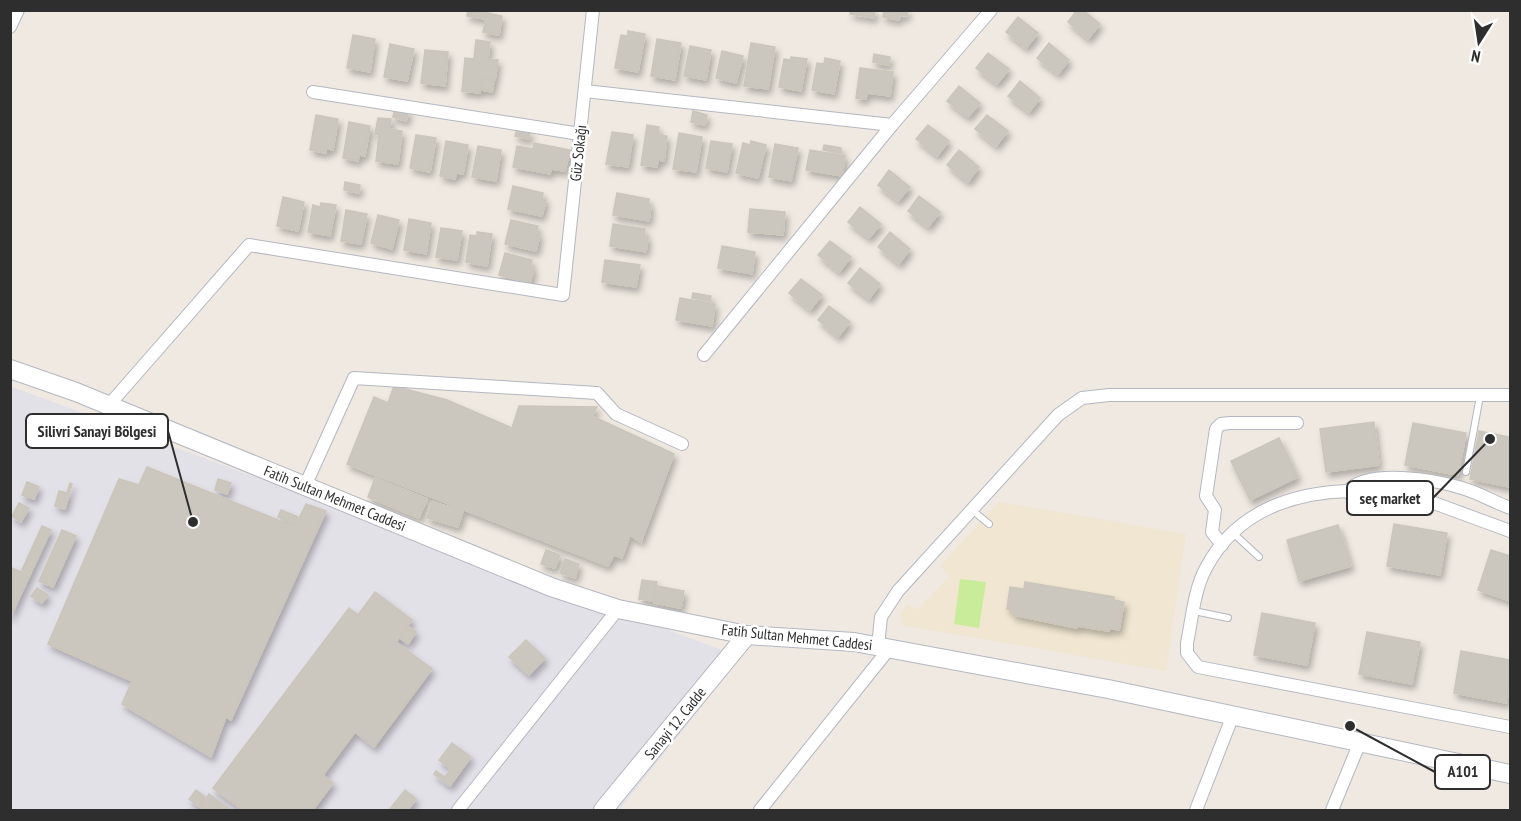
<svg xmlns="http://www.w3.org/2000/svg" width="1521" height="821" viewBox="0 0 1521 821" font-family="'PT Sans Narrow',sans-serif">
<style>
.industrial{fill:#e3e1e8}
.education{fill:#f0e6d1}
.pitch{fill:#c9ec9a}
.building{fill:#cbc7bf;stroke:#cbc5ba;stroke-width:1.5;filter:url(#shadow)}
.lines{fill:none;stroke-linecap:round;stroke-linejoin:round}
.lane-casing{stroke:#b4b7c1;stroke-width:8}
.street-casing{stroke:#b4b7c1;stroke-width:14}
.secondary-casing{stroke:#b4b7c1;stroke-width:20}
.lane{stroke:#fff;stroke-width:6}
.street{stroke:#fff;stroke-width:12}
.secondary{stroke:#fff;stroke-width:18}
.labels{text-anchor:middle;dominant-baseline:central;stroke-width:5;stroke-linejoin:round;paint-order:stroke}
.street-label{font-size:15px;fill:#2e2e2e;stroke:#fff}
.leader{fill:none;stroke:#2e2e2e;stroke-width:2}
.callout-dot{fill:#2e2e2e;stroke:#fff;stroke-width:2}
.callout{fill:#fff;stroke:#2e2e2e;stroke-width:2}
.callout-label{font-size:16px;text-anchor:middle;font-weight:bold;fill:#2e2e2e}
</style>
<defs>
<filter id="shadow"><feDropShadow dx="3" dy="5" stdDeviation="3" flood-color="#0004"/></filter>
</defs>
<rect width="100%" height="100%" fill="#efe9e1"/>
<polygon class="industrial" points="10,386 741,657 619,810 11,810"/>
<polygon class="education" points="999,502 1186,534 1166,671 902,625 900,614 908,604 917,610 950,576 940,566"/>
<polygon class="pitch" points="960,579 986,582 979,628 954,624"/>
<g class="building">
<polygon points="468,10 487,10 485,19 467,16"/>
<polygon points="851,10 875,10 874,18 850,14"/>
<polygon points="884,10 908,10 907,16 900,15 899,20 883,17"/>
<polygon points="1077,10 1083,10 1100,24 1088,39 1068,22"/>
<polygon points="487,13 502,16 499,35 483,32"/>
<polygon points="1018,17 1038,33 1026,48 1006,32"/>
<polygon points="628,31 645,34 638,72 615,68 621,35 628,36"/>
<polygon points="353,35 375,39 370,72 347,68"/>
<polygon points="657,39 681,43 675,80 651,76"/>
<polygon points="476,40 490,42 488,59 498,60 495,80 482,78 480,93 462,91 465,58 474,59"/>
<polygon points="751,43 775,47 768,89 744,86"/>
<polygon points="1049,43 1069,60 1058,74 1037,58"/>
<polygon points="390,44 414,49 407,81 384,77"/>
<polygon points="690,46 711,50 706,80 684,76"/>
<polygon points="425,50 448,52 445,86 421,83"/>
<polygon points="722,51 743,56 736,83 716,78"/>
<polygon points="988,53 1009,69 997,84 976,68"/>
<polygon points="874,54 890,57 889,65 873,62"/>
<polygon points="791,57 807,59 801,91 779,87 784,59 791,60"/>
<polygon points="825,58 840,61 834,94 812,90 817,63 824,64"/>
<polygon points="860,68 893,72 890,96 867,93 866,99 856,98"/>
<polygon points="483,79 494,81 492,92 481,90"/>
<polygon points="1020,81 1040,98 1029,112 1008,96"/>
<polygon points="959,86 980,103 968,117 947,101"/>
<polygon points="395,108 409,111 406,121 393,117"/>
<polygon points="693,111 707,115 705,125 691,122"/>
<polygon points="316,115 338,119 333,150 326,148 326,153 310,150"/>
<polygon points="987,115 1008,131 996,146 975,129"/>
<polygon points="378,118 391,119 390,129 402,131 398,164 376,161 379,135 375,134"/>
<polygon points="349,122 370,126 365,156 359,155 358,161 343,158"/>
<polygon points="647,125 659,127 658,134 667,136 664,161 658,160 657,167 641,165"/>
<polygon points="928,125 949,141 937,156 916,139"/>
<polygon points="517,129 530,132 529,139 515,136"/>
<polygon points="612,132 633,135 628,167 606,164"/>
<polygon points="679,133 702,137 696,172 673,169"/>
<polygon points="416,135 436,138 430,172 410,168"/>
<polygon points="446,141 468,145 463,174 456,173 455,179 440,176"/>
<polygon points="711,141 732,144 727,172 706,168"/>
<polygon points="751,141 766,145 758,178 736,173 743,143 750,145"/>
<polygon points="534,143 570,150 565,171 551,169 550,174 513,167 517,146 533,149"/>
<polygon points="775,144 798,148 791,181 769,177"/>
<polygon points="824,145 841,148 841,153 823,150"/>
<polygon points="478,146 501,150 496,181 472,177"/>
<polygon points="810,150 845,156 842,176 806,170"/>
<polygon points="959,150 979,167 968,182 947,165"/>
<polygon points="889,170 910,187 898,201 878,185"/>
<polygon points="345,182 360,185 359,193 344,190"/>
<polygon points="513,186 543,193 542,200 546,200 542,216 508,209"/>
<polygon points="617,193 649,199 648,205 651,205 649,221 613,215"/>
<polygon points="919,196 940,212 928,227 908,211"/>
<polygon points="283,197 304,202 298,231 277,226"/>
<polygon points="321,203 336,205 330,236 308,232 313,205 320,207"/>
<polygon points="860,207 881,224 869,238 848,222"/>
<polygon points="750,209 785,212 783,235 748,232"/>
<polygon points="346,210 367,214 361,244 341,241"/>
<polygon points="378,215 399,220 392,249 371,243"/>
<polygon points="409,219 431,223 426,254 404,250"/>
<polygon points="511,220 538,226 536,234 540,235 536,251 505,244"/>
<polygon points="613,224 645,229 644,236 648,237 646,252 610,246"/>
<polygon points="441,228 462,231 457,260 436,257"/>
<polygon points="477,232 492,234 487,266 466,262 470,235 477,236"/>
<polygon points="890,232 910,249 899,264 878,247"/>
<polygon points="830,241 851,257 839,272 818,255"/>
<polygon points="722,246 755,252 752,274 718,268"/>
<polygon points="505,253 532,260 530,267 534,268 530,283 499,275"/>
<polygon points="605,260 640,265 636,287 602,282"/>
<polygon points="860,268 880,284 869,299 848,283"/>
<polygon points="801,279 822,295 810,310 789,293"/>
<polygon points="693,293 711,296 710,301 692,298"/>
<polygon points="680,298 715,304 712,326 676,320"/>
<polygon points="829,306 850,322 838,337 818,320"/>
<polygon points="394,386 447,400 512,428 519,406 597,407 592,416 674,454 641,542 630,535 622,558 614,555 608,566 347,464 374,397 388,403"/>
<polygon points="1374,422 1379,465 1326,472 1320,429"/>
<polygon points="1413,423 1466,433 1458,475 1405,465"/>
<polygon points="1479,431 1510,437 1510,487 1470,479"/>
<polygon points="1279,438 1298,477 1250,500 1231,461"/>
<polygon points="147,467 295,527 306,504 326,511 231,720 226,717 211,757 122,704 132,681 48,644 119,479 139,485"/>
<polygon points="375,478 427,499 419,518 368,497"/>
<polygon points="218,479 231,483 227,494 215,490"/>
<polygon points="27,482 39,487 34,499 22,495"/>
<polygon points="70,483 72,484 65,509 55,506 59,491 67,493"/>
<polygon points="432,502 463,511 458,527 427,518"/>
<polygon points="19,503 29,508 21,522 12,516"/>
<polygon points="281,510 298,517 294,525 278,517"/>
<polygon points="1394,524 1447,533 1440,575 1387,566"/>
<polygon points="1338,525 1351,566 1299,581 1287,540"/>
<polygon points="42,526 51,530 10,618 10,571 12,568 21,572"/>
<polygon points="62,530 76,536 53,587 39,581"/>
<polygon points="546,550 560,555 555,568 541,564"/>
<polygon points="1491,550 1510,556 1510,601 1478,590"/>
<polygon points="565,559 579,564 575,578 560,573"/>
<polygon points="642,580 657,582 653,601 639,599"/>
<polygon points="1025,582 1114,597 1114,600 1124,602 1119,630 1109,628 1109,631 1077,626 1077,628 1013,615 1014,611 1007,609 1010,587 1024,589"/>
<polygon points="657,586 684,591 681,608 654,603"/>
<polygon points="37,588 48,595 42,603 31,596"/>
<polygon points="375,592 412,620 396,642 432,669 374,747 355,732 323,775 333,783 313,810 243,810 213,788 349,608 358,615"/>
<polygon points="1262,613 1315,623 1307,665 1254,655"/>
<polygon points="408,626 416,632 408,644 400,638"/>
<polygon points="1367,632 1420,642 1412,684 1359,674"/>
<polygon points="526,640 545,658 529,675 509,657"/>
<polygon points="1461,651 1510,660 1507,703 1454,693"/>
<polygon points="452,743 471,757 450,786 434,774 436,771 445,777 451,769 439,760"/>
<polygon points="196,790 205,797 198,806 189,799"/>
<polygon points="405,790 416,799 408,810 389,810"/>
<polygon points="209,794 231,810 206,810 200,807"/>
</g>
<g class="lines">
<g class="lane-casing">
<g id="lane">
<polyline points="1466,472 1480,396"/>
<polyline points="972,510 989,524"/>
<polyline points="1233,533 1259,557"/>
<polyline points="1194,611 1228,618"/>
</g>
</g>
<g class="street-casing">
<g id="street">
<polyline points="10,27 18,10"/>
<polyline points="585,91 892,125"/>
<polyline points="313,92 580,134"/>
<polyline points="704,355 892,125 991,10"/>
<polyline points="109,405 249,245 563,295 593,10"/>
<polyline points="305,486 354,378 597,393 616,414 682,444"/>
<path d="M1348,491C1367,468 1436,480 1462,488C1479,493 1494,502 1510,508"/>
<path d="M1510,531L1434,503L1399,499L1353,498L1348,491C1290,493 1235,513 1206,568C1194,590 1192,619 1187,643V653L1198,667L1510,727"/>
<polyline points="1222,545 1212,532 1215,510 1206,496 1216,429 1221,424 1230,423 1297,423"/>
<polyline points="878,646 881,617 898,591 1058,415 1082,398 1109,395 1510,395"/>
<polyline points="458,810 618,609"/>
<polyline points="760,810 889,649"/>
<polyline points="1196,810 1233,715"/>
<polyline points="1332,810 1360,742"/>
</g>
</g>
<g class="secondary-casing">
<g id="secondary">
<polyline points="10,369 76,392 551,587 618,609 747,635 854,642 1108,689 1510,774"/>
<polyline points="603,810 747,635"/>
</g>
</g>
<use href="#lane" class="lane"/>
<use href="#street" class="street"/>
<use href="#secondary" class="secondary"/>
</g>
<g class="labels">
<g class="street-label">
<text transform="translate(578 153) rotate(-84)">Güz Sokağı</text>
<text transform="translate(335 498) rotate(22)">Fatih Sultan Mehmet Caddesi</text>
<text transform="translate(797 637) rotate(6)">Fatih Sultan Mehmet Caddesi</text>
<text transform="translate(675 723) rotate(-51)">Sanayi 12. Cadde</text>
</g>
</g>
<path class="leader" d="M193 522L168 431M1490 439L1433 498M1350 726L1435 772"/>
<g class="callout-dot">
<circle cx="193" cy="522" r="6"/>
<circle cx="1490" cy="439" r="6"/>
<circle cx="1350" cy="726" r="6"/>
</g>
<g class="callout">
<rect x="26" y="414" width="142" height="34" rx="6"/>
<rect x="1347" y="481" width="86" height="34" rx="6"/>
<rect x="1435" y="755" width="55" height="34" rx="6"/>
</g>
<g class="callout-label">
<text x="97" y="437">Silivri Sanayi Bölgesi</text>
<text x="1390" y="504">seç market</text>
<text x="1463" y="777">A101</text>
</g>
<rect width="1521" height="821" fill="none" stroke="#2e2e2e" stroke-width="24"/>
<g transform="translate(1479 42) rotate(192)" stroke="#ffffff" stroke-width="4.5" paint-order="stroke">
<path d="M0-4.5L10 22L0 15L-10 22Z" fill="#2e2e2e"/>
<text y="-9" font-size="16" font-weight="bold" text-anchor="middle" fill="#2e2e2e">N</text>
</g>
</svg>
